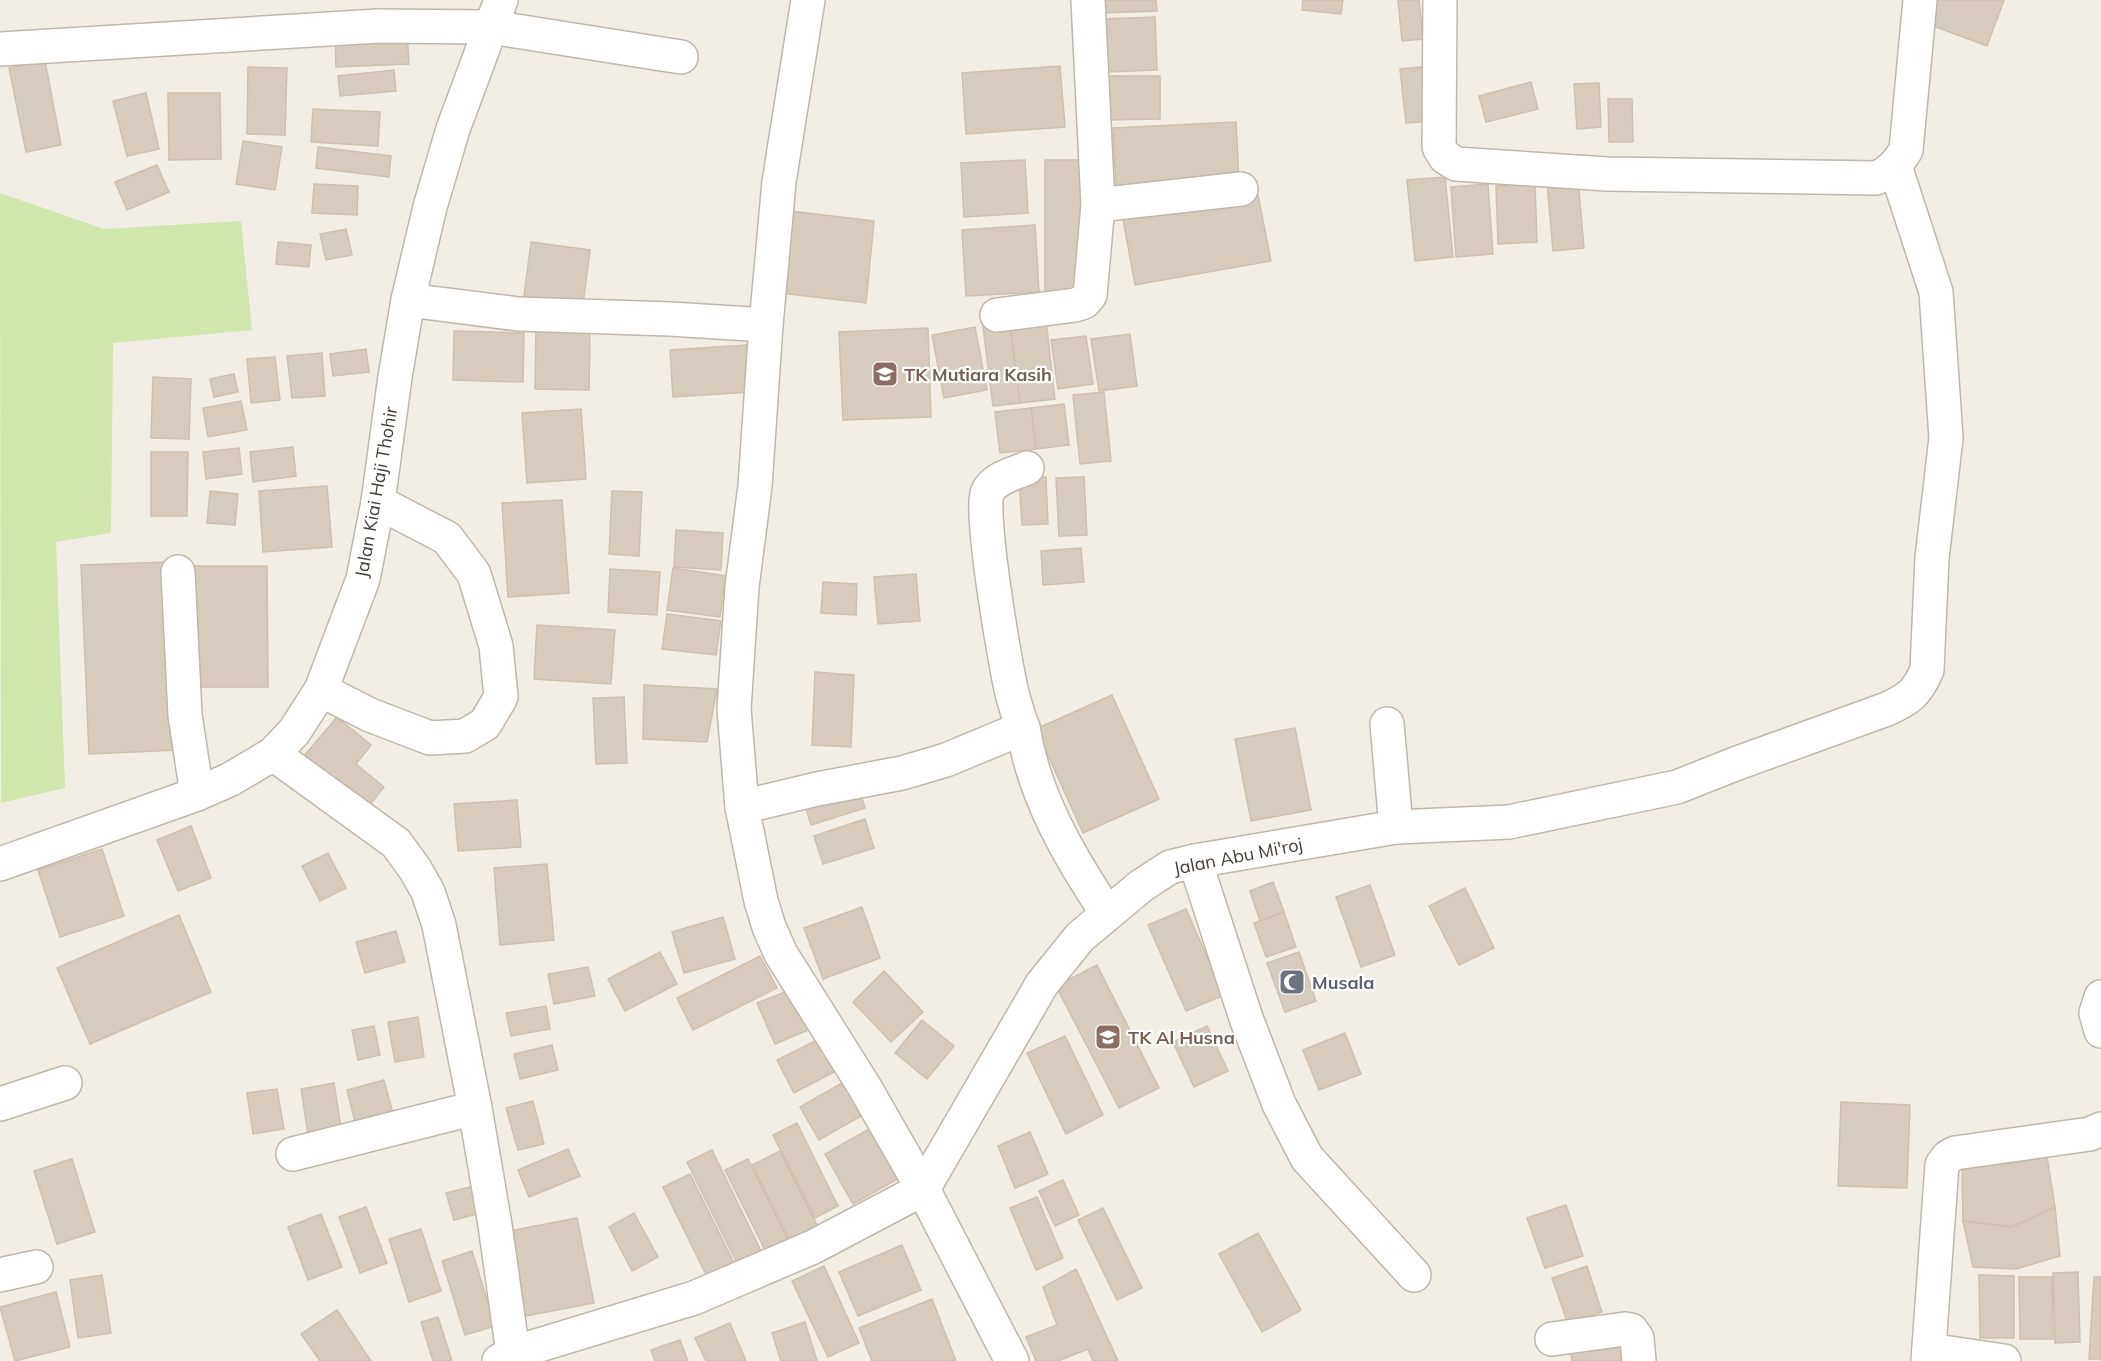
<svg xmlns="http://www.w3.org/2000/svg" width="2101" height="1361" viewBox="0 0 2101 1361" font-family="Mulish,sans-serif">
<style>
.green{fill:#d0e6ad}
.building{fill:#d7cbbd;stroke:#cebfae;stroke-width:1.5}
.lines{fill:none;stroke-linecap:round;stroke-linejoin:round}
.minor-casing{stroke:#c0b7aa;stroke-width:36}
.minor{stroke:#fff;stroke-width:33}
.labels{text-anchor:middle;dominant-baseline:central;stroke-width:4.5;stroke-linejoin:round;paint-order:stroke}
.education-label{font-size:18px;font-weight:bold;fill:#785e54;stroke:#fff;text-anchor:start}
.street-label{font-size:18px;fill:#443d34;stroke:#fff}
.worship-label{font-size:18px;font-weight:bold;fill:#5b616d;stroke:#fff;text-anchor:start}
</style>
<rect width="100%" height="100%" fill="#f2ede5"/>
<polygon class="green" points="0,193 104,229 241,221 252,330 113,343 111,533 56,542 65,788 1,803"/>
<g class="building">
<polygon points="1102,0 1156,0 1157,11 1102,13"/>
<polygon points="1303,0 1343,0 1341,14 1302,10"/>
<polygon points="1398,0 1419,0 1423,39 1402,41"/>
<polygon points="1931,0 2004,0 1987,46 1923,22"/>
<polygon points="1155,17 1157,70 1107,72 1104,19"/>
<polygon points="407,32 409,64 336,67 335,34"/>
<polygon points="45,61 61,145 26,152 9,68"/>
<polygon points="1060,66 1065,127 966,134 962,73"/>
<polygon points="1430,66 1435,121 1406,123 1400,69"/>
<polygon points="248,67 287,68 285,135 247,134"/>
<polygon points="394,70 396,91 340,96 338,76"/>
<polygon points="1108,76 1160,76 1160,119 1108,120"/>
<polygon points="1531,82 1538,109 1486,122 1479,96"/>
<polygon points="1599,83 1601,127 1577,129 1574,84"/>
<polygon points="146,93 159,149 127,156 113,101"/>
<polygon points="168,93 220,93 221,159 169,160"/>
<polygon points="1608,99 1632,99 1633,142 1609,142"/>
<polygon points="313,109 380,112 378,146 311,142"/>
<polygon points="1236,122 1239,180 1116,186 1113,128"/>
<polygon points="243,141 282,147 275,190 236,184"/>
<polygon points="318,147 391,156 389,177 316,168"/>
<polygon points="1025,160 1028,213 964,217 961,163"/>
<polygon points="1045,160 1085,160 1085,293 1045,292"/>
<polygon points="157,165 169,192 127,210 115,182"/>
<polygon points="1445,177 1453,257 1415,261 1407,180"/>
<polygon points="1578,180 1584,248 1553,251 1547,183"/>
<polygon points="314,184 358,186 357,215 312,213"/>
<polygon points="1488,184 1493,254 1456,257 1451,187"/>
<polygon points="1535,185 1537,242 1498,244 1496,186"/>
<polygon points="1258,195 1271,261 1135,285 1123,219"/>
<polygon points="790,211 874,221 866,303 781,293"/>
<polygon points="1035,225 1039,292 966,296 962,230"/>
<polygon points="346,229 352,255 326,260 320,234"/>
<polygon points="278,242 311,245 309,267 276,264"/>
<polygon points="531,242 590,250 583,304 524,296"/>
<polygon points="1046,320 1055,399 1020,403 1010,324"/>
<polygon points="1010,324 1020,403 993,406 983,327"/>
<polygon points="975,327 987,390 944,398 932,335"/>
<polygon points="536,328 590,329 589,390 535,389"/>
<polygon points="928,328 931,417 843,420 839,332"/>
<polygon points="454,331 524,333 523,382 453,380"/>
<polygon points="1130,334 1137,386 1099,391 1091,339"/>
<polygon points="1086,336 1093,384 1058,389 1051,340"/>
<polygon points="747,345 751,392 673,397 670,350"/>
<polygon points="366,349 369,372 333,376 330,354"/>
<polygon points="322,353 325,396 292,398 287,356"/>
<polygon points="275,357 280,400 251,403 247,359"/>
<polygon points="234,374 238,392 214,397 210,379"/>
<polygon points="153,377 191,379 189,439 151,438"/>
<polygon points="1104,392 1111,461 1080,464 1073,395"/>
<polygon points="241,401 247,430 208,437 203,408"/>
<polygon points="1064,404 1069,445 1036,449 1031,408"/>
<polygon points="1031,408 1036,449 1000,453 995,412"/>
<polygon points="581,409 586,479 527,483 522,413"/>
<polygon points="293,447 296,476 253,482 250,452"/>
<polygon points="239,448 242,474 206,479 203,452"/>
<polygon points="151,452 188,452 187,516 151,516"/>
<polygon points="1046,477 1048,524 1022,525 1019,478"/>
<polygon points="1084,477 1087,535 1059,536 1056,478"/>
<polygon points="327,486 332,547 263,552 259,491"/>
<polygon points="210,491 238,494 235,525 207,523"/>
<polygon points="612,491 642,492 639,556 609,554"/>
<polygon points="562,500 569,593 508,597 502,503"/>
<polygon points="676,530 723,533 721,570 674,567"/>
<polygon points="1081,548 1084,582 1043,585 1041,551"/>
<polygon points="169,562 178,750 89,754 81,565"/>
<polygon points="190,566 267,566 268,687 191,687"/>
<polygon points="673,568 726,576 720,617 667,610"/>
<polygon points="610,569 660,572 657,615 608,612"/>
<polygon points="916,574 920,621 878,624 874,577"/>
<polygon points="823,582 857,584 856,615 821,613"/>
<polygon points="667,614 721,621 716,655 662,649"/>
<polygon points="537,625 615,630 611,684 534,679"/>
<polygon points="815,672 854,675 851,747 812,745"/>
<polygon points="644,685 717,689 707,742 643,739"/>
<polygon points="1112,695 1159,799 1083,833 1036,729"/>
<polygon points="624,697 627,763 596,764 593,698"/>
<polygon points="337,717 371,745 356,764 384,787 368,807 305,755"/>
<polygon points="1295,728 1311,810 1251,821 1235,739"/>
<polygon points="857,783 865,808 811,825 803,799"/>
<polygon points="517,800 521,847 458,851 454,804"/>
<polygon points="865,819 874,848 823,864 814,836"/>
<polygon points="191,826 211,878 178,891 157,840"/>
<polygon points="102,849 124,916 60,937 38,870"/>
<polygon points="328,853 346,888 320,901 302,866"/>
<polygon points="547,864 554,940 500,945 494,868"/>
<polygon points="1273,882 1284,912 1260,921 1250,891"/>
<polygon points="1370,885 1395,955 1361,967 1336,897"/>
<polygon points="1465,888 1494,948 1459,965 1429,906"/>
<polygon points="862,907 880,958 823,979 804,928"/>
<polygon points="1186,909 1224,995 1186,1011 1148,925"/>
<polygon points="1284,912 1296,947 1266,957 1254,923"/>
<polygon points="179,915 211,992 90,1044 57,968"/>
<polygon points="723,917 735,959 684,973 672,932"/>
<polygon points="396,931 405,962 365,973 356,942"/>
<polygon points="660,952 677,984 625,1011 608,979"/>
<polygon points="1299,952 1316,1001 1285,1012 1267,963"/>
<polygon points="760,956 777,988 693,1030 677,998"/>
<polygon points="1097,965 1159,1088 1119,1108 1056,986"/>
<polygon points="588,967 595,996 554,1004 548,974"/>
<polygon points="884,971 923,1012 891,1042 853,1002"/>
<polygon points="798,987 815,1027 775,1044 757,1003"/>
<polygon points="546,1006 550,1029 511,1036 506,1013"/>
<polygon points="418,1017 424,1057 395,1062 388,1022"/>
<polygon points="922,1020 954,1046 927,1079 895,1053"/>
<polygon points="374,1026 380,1055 358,1060 352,1030"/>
<polygon points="1207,1026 1228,1071 1194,1087 1173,1042"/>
<polygon points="1345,1033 1361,1074 1319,1090 1303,1050"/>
<polygon points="1065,1036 1103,1115 1066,1134 1027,1053"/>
<polygon points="819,1039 836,1071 794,1093 777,1060"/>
<polygon points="552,1045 558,1070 520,1079 514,1054"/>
<polygon points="849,1079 868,1112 819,1140 800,1107"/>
<polygon points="384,1080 396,1125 358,1134 347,1090"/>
<polygon points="334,1083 341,1128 308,1134 301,1089"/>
<polygon points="277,1089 284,1129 253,1134 247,1093"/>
<polygon points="533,1101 544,1144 518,1150 506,1108"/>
<polygon points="1841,1102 1910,1105 1907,1188 1838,1186"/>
<polygon points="797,1123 838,1206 815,1218 773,1135"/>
<polygon points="869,1129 898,1179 853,1204 825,1154"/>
<polygon points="1030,1132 1048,1174 1015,1188 998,1146"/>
<polygon points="568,1149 580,1176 529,1197 518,1170"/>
<polygon points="712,1150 765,1259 741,1271 687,1162"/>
<polygon points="780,1151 819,1229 791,1244 752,1165"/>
<polygon points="2047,1157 2055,1207 2012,1227 1963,1221 1962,1158 2004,1164"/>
<polygon points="72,1159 95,1232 57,1244 34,1171"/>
<polygon points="748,1159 792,1247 769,1258 725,1170"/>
<polygon points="690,1174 736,1267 709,1281 663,1187"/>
<polygon points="1063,1180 1079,1215 1055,1226 1039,1191"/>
<polygon points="474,1186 481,1213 454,1220 446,1193"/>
<polygon points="1037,1197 1063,1258 1036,1270 1010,1208"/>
<polygon points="1566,1205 1583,1256 1545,1268 1527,1218"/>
<polygon points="366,1207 387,1263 360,1273 339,1217"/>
<polygon points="2055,1207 2060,1256 2016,1269 1973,1267 1963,1221 2012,1227"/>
<polygon points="1103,1208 1142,1288 1117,1300 1078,1220"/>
<polygon points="634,1213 658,1257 632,1271 609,1227"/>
<polygon points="321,1214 342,1267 308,1280 288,1227"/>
<polygon points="577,1218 594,1303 525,1316 509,1231"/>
<polygon points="421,1229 441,1291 409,1302 389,1239"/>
<polygon points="1258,1233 1301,1310 1262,1332 1219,1254"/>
<polygon points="902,1245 921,1290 858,1316 839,1272"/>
<polygon points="472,1251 495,1326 465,1335 442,1261"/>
<polygon points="824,1266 859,1343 828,1357 792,1281"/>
<polygon points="1587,1266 1602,1312 1568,1324 1552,1278"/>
<polygon points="1076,1269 1118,1361 1093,1361 1088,1349 1058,1361 1036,1361 1026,1337 1057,1325 1043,1287"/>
<polygon points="2078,1272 2080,1342 2055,1343 2053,1273"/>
<polygon points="102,1275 111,1333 78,1338 70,1280"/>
<polygon points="1979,1275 2014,1276 2014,1338 1980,1338"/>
<polygon points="2019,1277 2052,1277 2053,1339 2020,1339"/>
<polygon points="2094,1277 2101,1277 2101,1359 2089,1359"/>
<polygon points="56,1292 70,1347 15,1361 0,1307"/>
<polygon points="932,1299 956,1361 872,1361 859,1328"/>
<polygon points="337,1310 371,1361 320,1361 301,1334"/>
<polygon points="438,1317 452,1361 433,1361 421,1322"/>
<polygon points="805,1322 817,1361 781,1361 772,1333"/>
<polygon points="730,1323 746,1361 706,1361 695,1338"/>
<polygon points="1619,1337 1623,1361 1572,1361 1570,1346"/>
<polygon points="680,1340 688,1361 655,1361 651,1350"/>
</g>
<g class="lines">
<g class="minor-casing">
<g id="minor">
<polyline points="808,0 779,182 766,325 755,486 742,587 734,709 742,807 761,901 769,927 781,954 864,1086 923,1189 1012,1361"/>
<path d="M1440,0L1439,147L1445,157L1456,164L1607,174L1876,178C1890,173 1899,162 1906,150L1920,0"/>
<polyline points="0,49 378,26 490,27 681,57"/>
<polyline points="1098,205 1241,189"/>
<polyline points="408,300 518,314 670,319 766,325"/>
<polyline points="997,315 1075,305 1084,302 1090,295 1098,205 1088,0"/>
<polyline points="178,572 185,715 197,794"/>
<polyline points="321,690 370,715 430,738 465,736 485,724 501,697 496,646 474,574 447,538 378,502"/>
<polyline points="1387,724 1396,827"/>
<path d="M1023,728C1034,796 1069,856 1107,913"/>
<polyline points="273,754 396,843 415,869 428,892 439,925 475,1108 495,1225 513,1353"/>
<path d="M742,807L817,789L902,773L946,760L1023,728C1019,718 1016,707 1013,697C1006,671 978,507 988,491C996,477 1014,474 1027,468"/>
<polyline points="1195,861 1246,1018 1279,1104 1307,1158 1414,1275"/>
<polyline points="0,864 197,794 229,780 273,754 294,732 321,690 363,579 378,502 395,377 408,300 430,207 453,129 501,0"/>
<polyline points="2101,997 2096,1013 2101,1031"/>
<polyline points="0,1104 65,1083"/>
<polyline points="293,1154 475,1108"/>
<polyline points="0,1275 36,1267"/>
<polyline points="1552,1339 1625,1329 1631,1330 1637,1338 1639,1361"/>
<polyline points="1929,1350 2004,1361"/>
<path d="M499,1361L513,1353L694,1298L813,1247L923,1189L1042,984L1080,937L1141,886L1170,867L1195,861L1396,827L1509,822L1677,787L1735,764L1887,709C1909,699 1917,693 1927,670L1932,558L1946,438L1936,292L1895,166"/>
<polyline points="1928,1361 1942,1165 1948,1157 1955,1153 2090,1134 2101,1129"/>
</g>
</g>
<use href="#minor" class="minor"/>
</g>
<defs>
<g id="school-square" transform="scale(1.35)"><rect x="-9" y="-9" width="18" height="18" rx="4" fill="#8d6e63" stroke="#fff"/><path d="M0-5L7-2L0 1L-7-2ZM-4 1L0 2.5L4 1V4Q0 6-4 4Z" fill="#fff"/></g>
<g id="mosque-square" transform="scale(1.35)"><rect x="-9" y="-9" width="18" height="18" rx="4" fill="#6b7280" stroke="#fff"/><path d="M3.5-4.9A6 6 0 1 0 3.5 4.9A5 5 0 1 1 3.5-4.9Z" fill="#fff"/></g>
</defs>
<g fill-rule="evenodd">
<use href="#school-square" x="885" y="374"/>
<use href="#mosque-square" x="1292" y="982"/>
<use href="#school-square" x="1108" y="1037"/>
</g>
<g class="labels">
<g class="education-label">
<text x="904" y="374">TK Mutiara Kasih</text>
<text x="1128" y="1037">TK Al Husna</text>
</g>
<g class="street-label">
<text transform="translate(376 492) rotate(-80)">Jalan Kiai Haji Thohir</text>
<text transform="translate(1238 856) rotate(-11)">Jalan Abu Mi'roj</text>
</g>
<g class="worship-label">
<text x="1312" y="982">Musala</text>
</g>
</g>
</svg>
